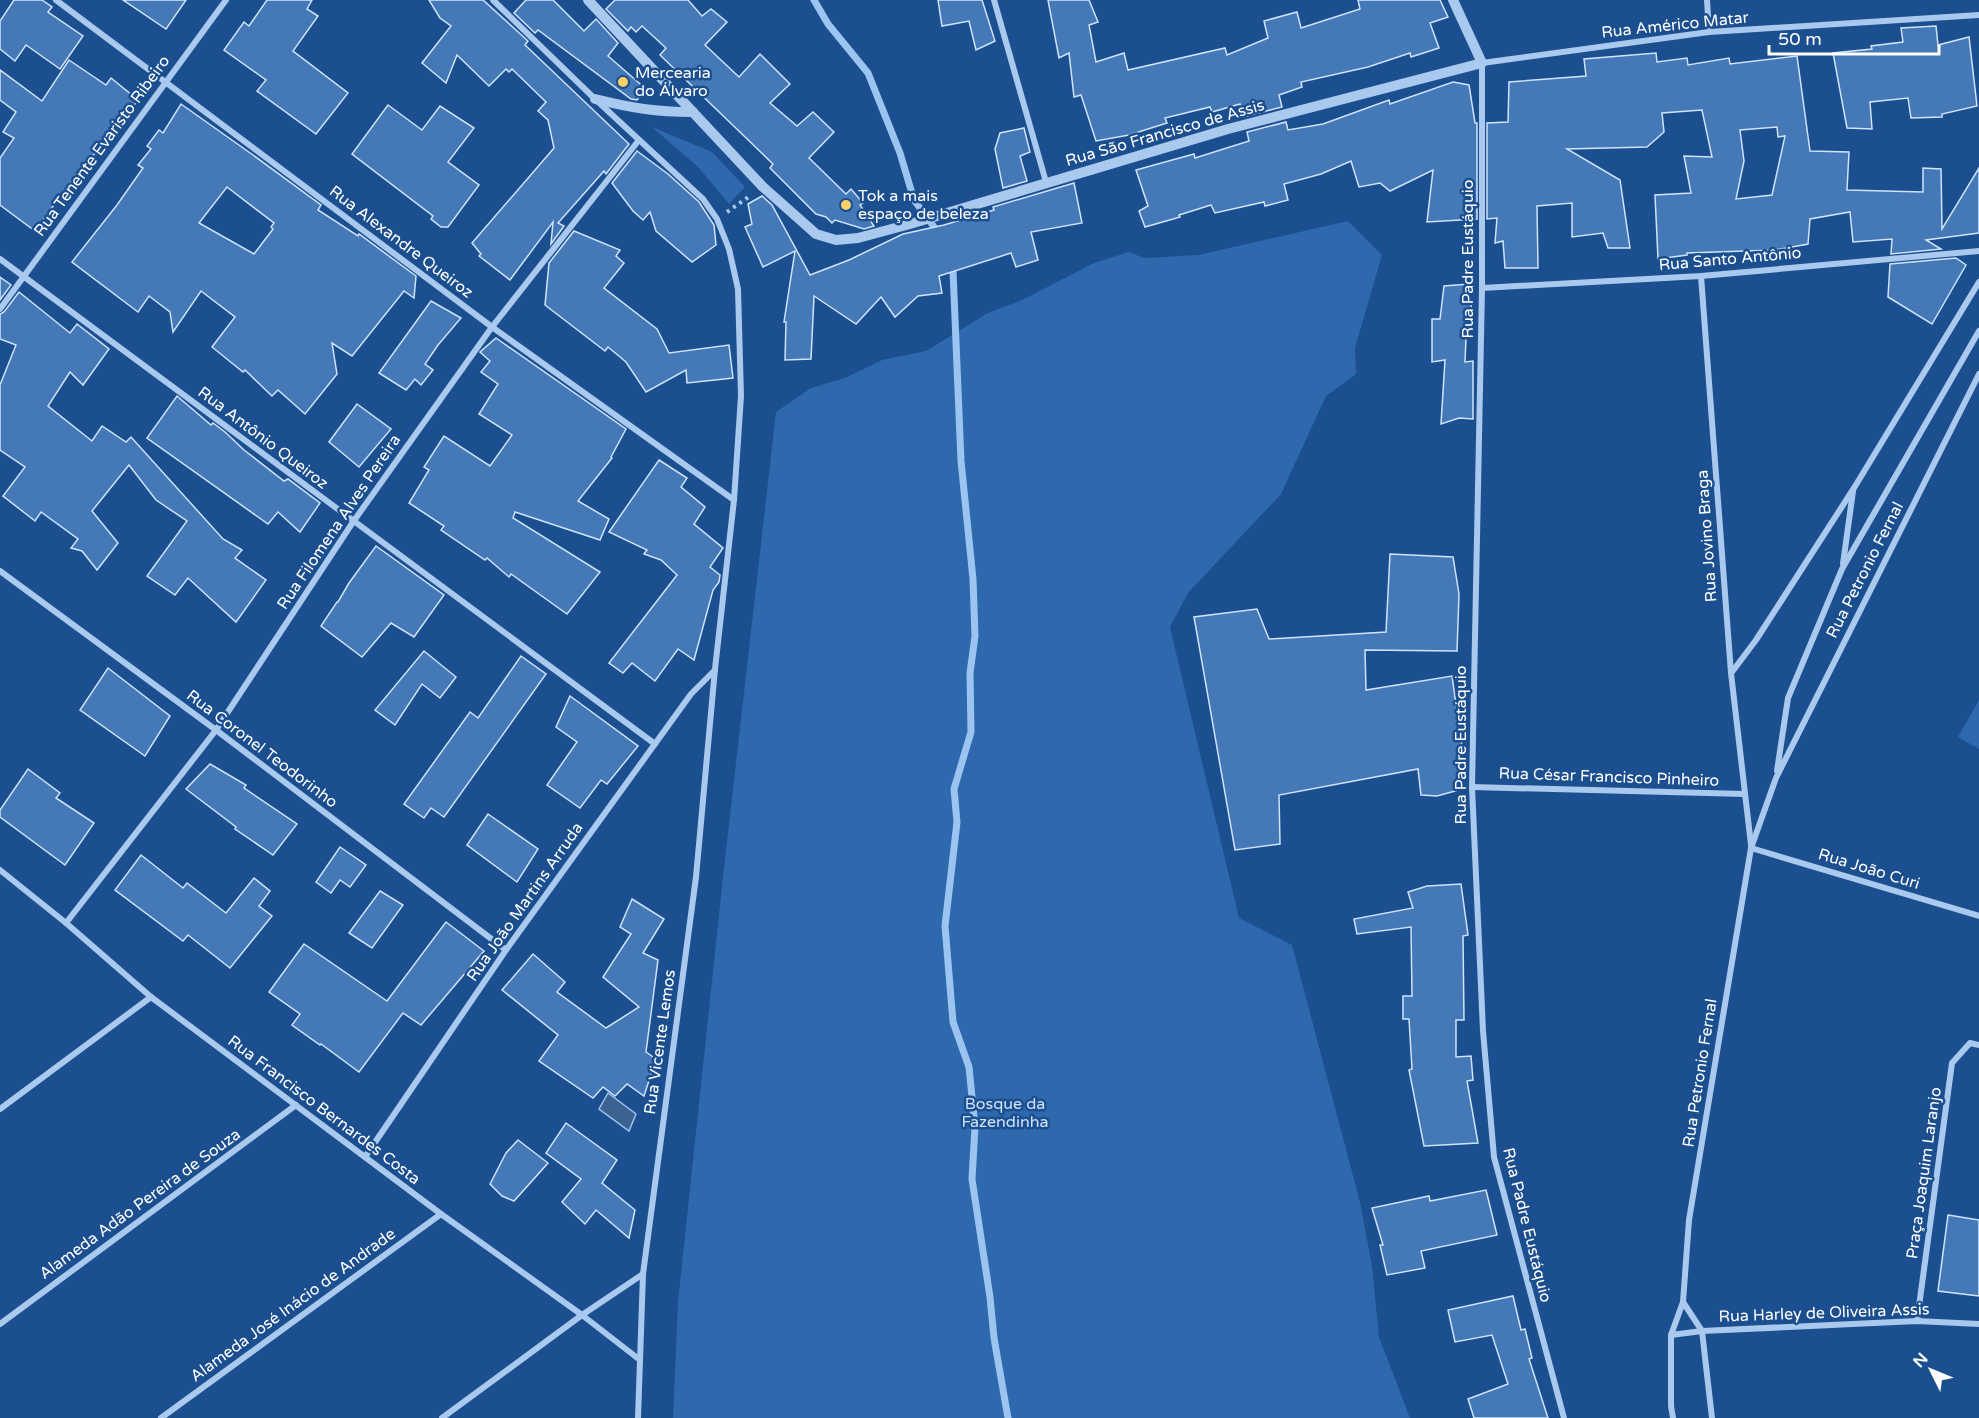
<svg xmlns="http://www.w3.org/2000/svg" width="1979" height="1418" viewBox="0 0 1979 1418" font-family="'Varela Round',sans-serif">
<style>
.green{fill:#2e69ad}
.water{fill:#3c6290;stroke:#9cc4f0;stroke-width:1.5}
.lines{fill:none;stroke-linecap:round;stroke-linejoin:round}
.stream{stroke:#9cc4f0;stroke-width:7}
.building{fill:#4478b7;stroke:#cfe3fa;stroke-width:1.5;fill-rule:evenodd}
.path{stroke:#a9c9ee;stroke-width:4;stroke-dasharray:3 4.5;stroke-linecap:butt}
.minor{stroke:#a9c9ee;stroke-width:6}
.tertiary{stroke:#a9c9ee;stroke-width:10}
.poi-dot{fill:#ffd166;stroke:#1b4f8f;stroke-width:2}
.labels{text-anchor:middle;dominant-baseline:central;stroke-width:5;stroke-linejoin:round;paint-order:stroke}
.street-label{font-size:16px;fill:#fff;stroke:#1b4f8f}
.poi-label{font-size:16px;fill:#fff;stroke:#1b4f8f;text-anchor:start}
.park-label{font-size:16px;fill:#cfe3fa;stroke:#1b4f8f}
</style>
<rect width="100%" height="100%" fill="#1b4f8f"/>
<g class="green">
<polygon points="652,127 712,152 745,187 729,204 698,167"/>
<polygon points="1348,221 1382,255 1355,348 1356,374 1326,396 1281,494 1188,593 1170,627 1239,918 1292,945 1360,1202 1372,1266 1379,1337 1410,1418 673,1418 678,1302 723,877 776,412 811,388 845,378 882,360 926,351 988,313 1022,300 1094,263 1129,252 1144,258 1198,255"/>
<polygon points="1979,700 1979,749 1958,737"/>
</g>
<polygon class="water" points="608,1093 636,1114 629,1131 599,1109"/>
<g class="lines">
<g class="stream">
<polyline points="814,0 828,24 868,73 900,153 914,200 940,235"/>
<polyline points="951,265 953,271 961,461 973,579 975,636 970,673 971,732 954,789 957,822 945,926 953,1022 969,1067 975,1127 972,1179 990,1297 994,1338 1008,1418"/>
</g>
</g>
<g class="building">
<polygon points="14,0 42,0 52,7 48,12 83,36 60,69 26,45 15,61 0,49 0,21"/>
<polygon points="123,0 186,0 166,29"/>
<polygon points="267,0 312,0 307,9 318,16 293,51 348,93 316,134 257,91 266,80 224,50 244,22 249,26"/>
<polygon points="429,0 483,0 528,41 525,45 629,144 606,174 604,171 558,223 564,226 551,244 553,222 510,280 479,256 481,254 472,243 554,148 548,120 538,111 546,102 512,69 509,72 506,69 489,86 457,55 446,83 422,63 451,26 440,18"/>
<polygon points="526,0 553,0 584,31 596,19 618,43 608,56 646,89 637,100 631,99 538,30 535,33 514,13"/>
<polygon points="615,0 688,0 702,16 711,9 727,22 705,45 739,77 760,54 790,84 770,103 797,126 813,112 834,132 809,158 846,194 851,189 863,203 860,205 874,226 864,229 835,220 832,223 826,217 816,214 770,168 773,164 660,55 666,48 642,26 636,32 631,27 628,31 606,9"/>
<polygon points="938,0 982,0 995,41 976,50 969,21 942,26"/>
<polygon points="1048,0 1089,0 1098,22 1089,25 1096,62 1124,53 1128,70 1225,48 1227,55 1268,38 1264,21 1297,12 1301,28 1360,9 1358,0 1440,0 1448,17 1430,23 1439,48 1411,57 1410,53 1368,67 1301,82 1302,87 1279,95 1282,107 1243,117 1240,104 1212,112 1210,107 1165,118 1167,123 1129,135 1096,141 1081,95 1074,97 1069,53 1059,58"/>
<polygon points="1936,26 1938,45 1969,37 1977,106 1942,114 1942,117 1911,118 1908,98 1870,102 1872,129 1847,128 1833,53 1872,49 1871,46 1903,42 1901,28"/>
<path d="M1656,53L1657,62L1687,58L1688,65L1729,58L1730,64L1797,56L1810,151L1849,152L1847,190L1923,192V168L1941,169L1942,229L1979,168V233L1926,240L1941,249L1891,254L1892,239L1853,242L1850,212L1810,219L1808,244L1775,250L1687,253V255L1658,259L1655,195L1691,193L1684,156L1712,157L1702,110L1662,113L1664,132L1647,147L1567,149L1620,180L1630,248H1608L1603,233L1572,237V203L1537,206L1538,268H1505L1503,241L1495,243L1497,218L1487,219V123L1508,122L1509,82L1586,76L1584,59ZM1777,127L1778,137L1785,136L1772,195L1736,199L1744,161L1740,130Z"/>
<polygon points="69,60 106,85 111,78 138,100 109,139 107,137 78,176 76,175 35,231 0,205 0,158 14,138 3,132 16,112 0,100 0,70 42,101"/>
<polygon points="1453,82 1469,85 1475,123 1477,123 1477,219 1427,222 1433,170 1390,191 1380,183 1359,187 1351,161 1321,174 1284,184 1288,200 1265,206 1264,202 1215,213 1211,205 1179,215 1180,217 1145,227 1139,211 1148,206 1136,170 1194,154 1195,158 1249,141 1247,132 1286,122 1288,130 1323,124 1389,100 1390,104"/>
<path d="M181,104L253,155L321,205L318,210L358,236L359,234L416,276L414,298L404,291L352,356L332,343L337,374L305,414L278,390L272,396L245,370L243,372L212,347L235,317L201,291L173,332L170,312L149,296L138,312L72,262L117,205L143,168L138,165L151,149L147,146L159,130L163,133ZM227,187L274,223L271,227L273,229L254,254L199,223Z"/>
<polygon points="388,105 422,130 440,106 474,128 448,162 479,185 448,227 441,227 431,219 433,216 352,154"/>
<polygon points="1024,128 1030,152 1020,156 1027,181 1003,188 995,149 1000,133"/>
<polygon points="637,151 668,174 699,202 714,225 716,245 692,262 656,231 650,212 643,220 633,211 612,183"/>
<polygon points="1074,183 1082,223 1031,232 1038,260 1016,267 1011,253 939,276 942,293 918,296 895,317 881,297 856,324 814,296 811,359 785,360 786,322 784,322 795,251 763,267 745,227 752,224 748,204 762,196 772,205 810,275 849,260 903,234 944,225 994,210 993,207"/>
<polygon points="574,231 620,250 616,256 624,263 604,288 657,329 669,353 729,345 733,378 687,383 686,370 646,392 626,362 608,347 605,351 545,305 549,263"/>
<polygon points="1956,258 1966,265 1932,324 1888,297 1890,264"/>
<polygon points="0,277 11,285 0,300"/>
<polygon points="1469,284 1472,314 1467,314 1465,362 1473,361 1473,419 1459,418 1441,424 1445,360 1432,362 1432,319 1440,319 1444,286"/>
<polygon points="19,292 70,333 77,324 109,349 83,385 70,372 48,406 92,441 102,426 126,442 131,437 223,539 242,550 235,558 266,580 236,622 188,578 175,595 147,576 187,521 156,500 129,465 92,511 118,543 97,570 82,551 71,548 78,539 41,512 35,521 3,496 25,467 0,450 0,385 16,345 0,339 0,314 4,312"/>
<polygon points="431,301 461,318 438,345 425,364 433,370 421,385 415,379 406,390 379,373"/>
<polygon points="496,338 626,429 611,457 612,458 578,501 609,519 600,540 515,512 513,518 600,572 567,614 511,574 509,577 487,558 485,560 441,530 444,526 409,503 429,470 424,467 444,436 490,466 512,435 479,414 498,384 481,372 490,361 480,352"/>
<polygon points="177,396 211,425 213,423 225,432 244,450 284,481 288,479 320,503 300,532 278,512 268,524 147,438"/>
<polygon points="357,404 391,429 359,467 329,442"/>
<polygon points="659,460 687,478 681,487 705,507 694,524 723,548 710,567 720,575 719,582 713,590 694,660 678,649 655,681 632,663 623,673 609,663 677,575 661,560 644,554 647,550 609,532"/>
<polygon points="376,546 444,595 414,637 391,623 362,657 321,626 337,602 338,602 349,583"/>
<polygon points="1390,554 1453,557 1459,594 1457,651 1365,650 1366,690 1452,676 1464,760 1458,761 1459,790 1437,796 1421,795 1418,769 1279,795 1280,844 1235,850 1194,617 1257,609 1269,639 1386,632"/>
<polygon points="424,651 456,677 440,698 422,684 395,725 375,710"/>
<polygon points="521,656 546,674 444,817 431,808 424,818 404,804 470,712 478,718"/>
<polygon points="108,668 170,716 145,756 80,710"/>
<polygon points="570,696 638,746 607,784 601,780 580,808 547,785 577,742 556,727"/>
<polygon points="210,764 246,785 244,788 297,824 273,855 235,829 236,827 186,789"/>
<polygon points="28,769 60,793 56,798 94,823 65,865 0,817 0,810"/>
<polygon points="488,814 538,849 517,882 467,845"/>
<polygon points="340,847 366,865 350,887 340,880 331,893 316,882"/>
<polygon points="141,855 183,888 187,883 226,913 254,878 270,891 259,906 272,916 230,968 188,935 183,941 115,890"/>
<polygon points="1461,884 1468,935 1463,936 1464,1020 1456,1020 1456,1057 1471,1056 1473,1080 1467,1081 1478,1143 1424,1146 1409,1070 1412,1069 1409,1019 1403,1019 1403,996 1412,996 1411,927 1357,934 1354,919 1413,908 1408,892 1427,886"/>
<polygon points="380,891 403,905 372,948 349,933"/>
<polygon points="632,899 664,919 643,953 658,960 646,1052 656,1059 644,1096 627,1084 615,1096 603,1087 593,1098 539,1061 558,1035 502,990 533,954 565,982 557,992 606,1028 639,1007 603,977 631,934 620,927"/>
<polygon points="446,922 484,951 421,1025 403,1013 359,1072 321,1044 320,1045 292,1025 300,1014 269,992 304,944 387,1001"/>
<polygon points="566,1123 617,1160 602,1183 635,1210 629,1238 596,1210 585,1224 562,1202 581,1179 546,1153"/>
<polygon points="518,1140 548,1163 514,1201 502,1196 490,1184 506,1153"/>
<polygon points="1486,1190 1497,1235 1421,1251 1425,1268 1387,1275 1380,1245 1383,1245 1372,1208 1429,1196 1430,1201"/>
<polygon points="1948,1215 1979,1220 1979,1296 1938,1291"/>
<polygon points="1513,1296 1521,1330 1525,1329 1532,1358 1529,1359 1548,1418 1474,1418 1468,1399 1508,1384 1492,1335 1455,1342 1448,1310"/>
</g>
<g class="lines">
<polyline class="path" points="727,212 750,196"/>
<g class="minor">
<polyline points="56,0 492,327 734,500"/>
<polyline points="493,0 595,99 703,199 717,219 729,249 738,289 741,396 734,500 715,669 696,877 643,1274 638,1418"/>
<polyline points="994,0 1046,182"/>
<polyline points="1707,0 1709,32"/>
<polyline points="0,259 655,744"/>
<polyline points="1701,276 1731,673 1751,845"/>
<polyline points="1482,288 1701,276 1979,251"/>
<polyline points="0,309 226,0"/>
<polyline points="1843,564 1853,491"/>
<polyline points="0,571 216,730 506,950"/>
<polyline points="1732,672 1756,640 1854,488 1979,282"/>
<polyline points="1777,771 1788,698 1842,569 1979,331"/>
<polyline points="1472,787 1745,794"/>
<polyline points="1751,848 1979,916"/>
<polyline points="0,870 66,923 151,997 441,1214 582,1315 640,1360"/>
<polyline points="66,923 216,730 353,522 492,327 639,140"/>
<polyline points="0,1109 151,997"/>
<polyline points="365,1157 506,950 691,694 715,670"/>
<polyline points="1683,1302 1702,1331 1712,1418"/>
<polyline points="1917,1321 1952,1063 1970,1043 1979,1045"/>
<polyline points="0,1324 296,1105"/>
<polyline points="1671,1335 1702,1331 1917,1321 1979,1324"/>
<polyline points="161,1418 441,1214"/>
<polyline points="442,1418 582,1315 643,1274"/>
<polyline points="1564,1418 1494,1157 1483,1031 1472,787 1482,288 1482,63 1709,32 1979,15"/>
<polyline points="1673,1418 1671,1406 1671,1335 1683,1302 1689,1220 1751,848 1776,778 1979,374"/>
</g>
<g class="tertiary">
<polyline points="588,0 763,187 816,234 836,240 858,238 910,224 1228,129 1482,63 1453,0"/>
<path d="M595,99C632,108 655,112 693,112"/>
</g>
</g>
<g class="poi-dot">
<circle cx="623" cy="82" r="6"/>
<circle cx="846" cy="205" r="6"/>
</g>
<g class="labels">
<g class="street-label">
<text transform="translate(1675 25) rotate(-6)">Rua Américo Matar</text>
<text transform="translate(1165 133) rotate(-16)">Rua São Francisco de Assis</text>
<text transform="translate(102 146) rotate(-54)">Rua Tenente Evaristo Ribeiro</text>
<text transform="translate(401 242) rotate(37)">Rua Alexandre Queiroz</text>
<text transform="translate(1468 259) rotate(-90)">Rua Padre Eustáquio</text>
<text transform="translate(1730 259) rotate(-5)">Rua Santo Antônio</text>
<text transform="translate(263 438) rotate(37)">Rua Antônio Queiroz</text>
<text transform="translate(339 522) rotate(-56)">Rua Filomena Alves Pereira</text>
<text transform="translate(1707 536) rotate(-94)">Rua Jovino Braga</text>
<text transform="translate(1865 570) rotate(-63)">Rua Petronio Fernal</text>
<text transform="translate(1461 745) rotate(-90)">Rua Padre Eustáquio</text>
<text transform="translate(262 749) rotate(37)">Rua Coronel Teodorinho</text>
<text transform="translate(1609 777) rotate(2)">Rua César Francisco Pinheiro</text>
<text transform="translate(1869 869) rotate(17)">Rua João Curi</text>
<text transform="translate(525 902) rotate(-55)">Rua João Martins Arruda</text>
<text transform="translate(660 1042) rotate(-82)">Rua Vicente Lemos</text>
<text transform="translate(1700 1073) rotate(-81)">Rua Petronio Fernal</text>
<text transform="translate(324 1110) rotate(37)">Rua Francisco Bernardes Costa</text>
<text transform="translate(1924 1173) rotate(-82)">Praça Joaquim Laranjo</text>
<text transform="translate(140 1204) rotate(-36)">Alameda Adão Pereira de Souza</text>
<text transform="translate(1527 1225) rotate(76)">Rua Padre Eustáquio</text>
<text transform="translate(293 1305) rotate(-36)">Alameda José Inácio de Andrade</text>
<text transform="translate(1824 1313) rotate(-2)">Rua Harley de Oliveira Assis</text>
</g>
<g class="poi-label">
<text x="635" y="73">Mercearia<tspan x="635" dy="18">do Álvaro</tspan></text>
<text x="858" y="196">Tok a mais<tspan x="858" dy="18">espaço de beleza</tspan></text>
</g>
<g class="park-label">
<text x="1005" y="1104">Bosque da<tspan x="1005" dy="18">Fazendinha</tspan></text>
</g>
</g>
<g transform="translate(1931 1370) rotate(313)" stroke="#1b4f8f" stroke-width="4.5" paint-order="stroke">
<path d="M0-4.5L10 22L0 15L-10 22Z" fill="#ffffff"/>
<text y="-9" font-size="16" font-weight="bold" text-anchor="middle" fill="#ffffff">N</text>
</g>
<path d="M1769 45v9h170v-9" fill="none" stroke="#ffffff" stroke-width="3"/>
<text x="1778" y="45" font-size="18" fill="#ffffff" stroke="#1b4f8f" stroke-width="4.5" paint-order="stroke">50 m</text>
</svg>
